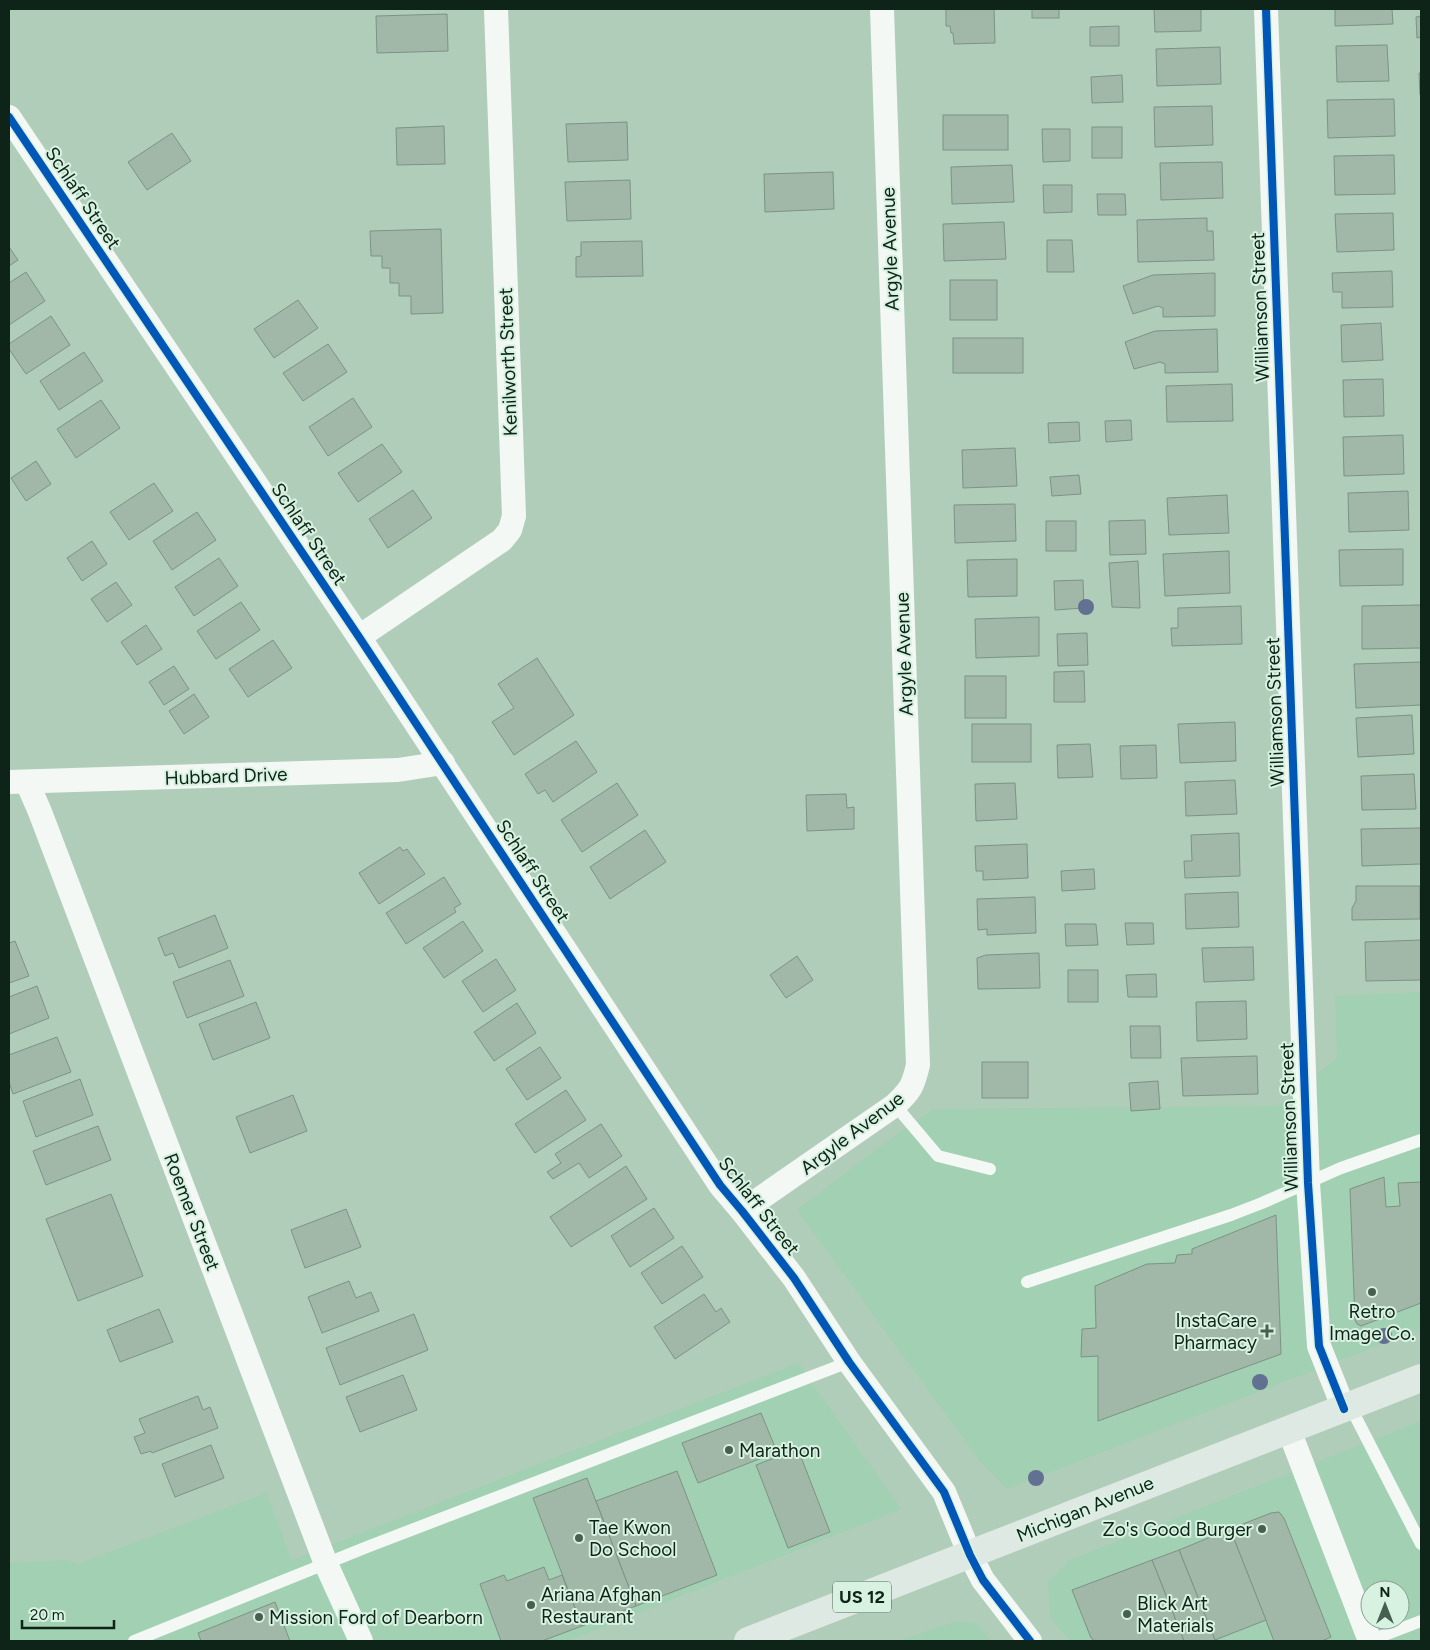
<svg xmlns="http://www.w3.org/2000/svg" width="1430" height="1650" viewBox="0 0 1430 1650" font-family="Figtree,sans-serif">
<style>
.built{fill:#a1d0b2;fill-rule:evenodd}
.building{fill:#a1b7a8;stroke:#7c9385}
.lines{fill:none;stroke-linecap:round;stroke-linejoin:round}
.service{stroke:#f3f8f5;stroke-width:12}
.minor{stroke:#f3f8f5;stroke-width:24}
.primary{stroke:#dfe9e3;stroke-width:28}
.cycleway-casing{stroke:#d8f2e1;stroke-width:11}
.cycleway{stroke:#0057b8;stroke-width:8}
.tree{fill:#627091}
.poi-dot{fill:#475f51;stroke:#d8f2e1;stroke-width:2}
.labels{text-anchor:middle;dominant-baseline:central;stroke-width:4;stroke-linejoin:round;paint-order:stroke}
.shield{fill:#d8f2e1;stroke:#4b6254;stroke-width:1}
.shield-label{font-size:18px;font-weight:bold;fill:#0f2418}
.street-label{font-size:19px;fill:#0f2418;stroke:#d8f2e1}
.poi-label{font-size:19px;fill:#0f2418;stroke:#d8f2e1;text-anchor:start}
</style>
<rect width="100%" height="100%" fill="#b0cdba"/>
<g class="built">
<polygon points="1421,992 1421,1329 1007,1489 979,1460 797,1210 882,1145 933,1109 1279,1106 1337,1058 1335,996"/>
<polygon points="798,1363 901,1509 568,1641 9,1641 9,1563 65,1560 78,1564 266,1493 292,1560"/>
<path d="M1421,1421V1641H1070L1050,1617L1048,1582L1070,1560ZM1370,1590H1400V1620H1370Z"/>
<polygon points="957,1621 978,1624 990,1641 898,1641"/>
</g>
<g class="building">
<polygon points="946,9 994,9 995,43 954,44 953,33 951,33 950,26 946,26"/>
<rect x="1032" y="9" width="27" height="9"/>
<polygon points="1154,9 1201,9 1201,31 1155,32"/>
<polygon points="1335,9 1392,9 1393,24 1335,26"/>
<polygon points="447,14 448,51 377,53 376,16"/>
<polygon points="1421,16 1421,37 1417,38 1416,17"/>
<polygon points="1119,26 1119,46 1090,46 1090,27"/>
<polygon points="1387,45 1389,81 1337,82 1336,46"/>
<polygon points="1220,47 1221,84 1157,86 1156,49"/>
<polygon points="1419,73 1421,73 1421,95 1420,95"/>
<polygon points="1122,75 1123,102 1092,103 1091,77"/>
<polygon points="1394,99 1395,136 1328,138 1327,100"/>
<polygon points="1212,106 1213,145 1155,147 1154,107"/>
<rect x="943" y="115" width="65" height="35"/>
<polygon points="627,122 628,160 568,162 566,124"/>
<polygon points="444,126 445,164 397,165 396,128"/>
<rect x="1092" y="127" width="30" height="31"/>
<polygon points="1042,129 1070,129 1070,161 1043,162"/>
<polygon points="172,133 191,161 147,190 128,162"/>
<polygon points="1394,155 1395,194 1335,195 1334,156"/>
<polygon points="1222,162 1223,198 1161,200 1160,163"/>
<polygon points="1012,165 1014,202 952,204 951,167"/>
<polygon points="833,172 834,209 765,212 764,174"/>
<polygon points="630,180 631,219 567,221 565,182"/>
<polygon points="1043,185 1072,185 1072,212 1044,213"/>
<polygon points="1097,194 1125,194 1126,215 1098,215"/>
<polygon points="1393,213 1394,250 1337,252 1335,214"/>
<polygon points="1207,218 1207,231 1213,231 1214,260 1138,262 1137,220"/>
<polygon points="1004,222 1006,259 944,261 943,224"/>
<polygon points="441,229 443,313 411,314 411,296 399,296 399,283 390,283 390,268 382,268 382,256 371,256 370,231"/>
<polygon points="1047,240 1072,240 1074,272 1047,272"/>
<polygon points="642,241 643,276 576,277 576,257 581,256 581,242"/>
<polygon points="9,247 18,260 9,266"/>
<polygon points="1392,271 1393,307 1342,308 1342,292 1333,292 1332,273"/>
<polygon points="26,272 45,301 9,325 9,283"/>
<polygon points="1215,273 1215,316 1163,317 1163,308 1158,306 1133,314 1123,286 1153,275"/>
<rect x="950" y="280" width="47" height="40"/>
<polygon points="298,300 318,328 274,358 254,329"/>
<polygon points="51,316 70,345 26,374 9,349 9,344"/>
<polygon points="1381,323 1383,360 1342,362 1341,325"/>
<polygon points="1217,329 1218,372 1165,373 1165,364 1160,362 1134,369 1125,342 1155,331"/>
<rect x="953" y="338" width="70" height="35"/>
<polygon points="328,344 347,372 303,401 283,373"/>
<polygon points="84,352 103,381 59,410 40,381"/>
<polygon points="1383,379 1384,416 1344,417 1343,380"/>
<polygon points="1232,384 1233,421 1167,422 1166,386"/>
<polygon points="353,398 372,427 328,456 309,427"/>
<polygon points="101,400 120,428 76,458 57,429"/>
<polygon points="1131,420 1132,440 1106,442 1105,421"/>
<polygon points="1079,422 1080,441 1049,443 1048,423"/>
<polygon points="1403,435 1404,474 1344,476 1343,437"/>
<polygon points="382,444 402,472 358,502 338,473"/>
<polygon points="1015,448 1017,486 963,488 962,450"/>
<polygon points="36,461 51,484 26,501 11,478"/>
<polygon points="1079,475 1081,494 1052,496 1050,477"/>
<polygon points="154,483 173,511 129,540 110,512"/>
<polygon points="413,490 432,518 388,548 369,519"/>
<polygon points="1408,491 1409,530 1349,532 1348,493"/>
<polygon points="1227,495 1229,533 1169,535 1167,498"/>
<polygon points="1015,504 1016,541 955,543 954,505"/>
<polygon points="197,512 216,540 172,570 153,541"/>
<polygon points="1145,520 1146,554 1110,555 1109,521"/>
<rect x="1046" y="521" width="30" height="30"/>
<polygon points="92,541 107,564 82,581 67,558"/>
<polygon points="1403,549 1403,585 1340,586 1339,550"/>
<polygon points="1229,551 1230,593 1165,596 1163,554"/>
<polygon points="219,558 238,586 194,616 175,587"/>
<polygon points="1017,559 1017,596 968,597 967,560"/>
<polygon points="1138,561 1140,608 1112,607 1109,563"/>
<polygon points="1083,580 1084,608 1055,610 1054,581"/>
<polygon points="116,582 132,605 107,622 91,599"/>
<polygon points="241,602 260,630 216,659 197,631"/>
<polygon points="1421,605 1421,648 1362,649 1362,606"/>
<polygon points="1241,606 1242,644 1172,646 1171,628 1178,628 1178,608"/>
<polygon points="1039,617 1039,656 976,658 975,619"/>
<polygon points="146,625 162,649 137,665 121,642"/>
<polygon points="1087,633 1088,665 1058,666 1057,634"/>
<polygon points="273,640 292,668 248,697 229,669"/>
<polygon points="537,658 574,715 514,755 492,722 514,708 498,684"/>
<polygon points="1421,662 1421,705 1356,708 1354,664"/>
<polygon points="174,666 189,689 164,705 149,682"/>
<polygon points="1084,671 1085,702 1054,702 1054,672"/>
<rect x="965" y="676" width="41" height="42"/>
<polygon points="194,694 209,717 184,734 169,711"/>
<polygon points="1412,715 1414,754 1358,757 1356,718"/>
<polygon points="1235,722 1236,761 1180,763 1178,724"/>
<rect x="972" y="724" width="59" height="38"/>
<polygon points="576,741 597,772 553,802 545,790 538,794 525,774"/>
<polygon points="1090,744 1093,777 1058,778 1057,745"/>
<polygon points="1156,745 1157,778 1121,779 1120,746"/>
<polygon points="1414,774 1416,809 1362,810 1361,776"/>
<polygon points="1235,780 1237,814 1186,816 1185,782"/>
<polygon points="617,783 638,815 582,852 561,820"/>
<polygon points="1015,783 1017,819 976,821 975,784"/>
<polygon points="846,794 847,808 854,807 854,829 807,831 806,795"/>
<polygon points="1421,828 1421,864 1362,866 1361,829"/>
<polygon points="645,830 666,862 610,899 590,867"/>
<polygon points="1239,833 1240,876 1185,878 1184,861 1192,861 1191,835"/>
<polygon points="1027,844 1028,878 983,880 983,871 976,871 975,846"/>
<polygon points="400,847 403,851 407,849 425,874 379,904 359,873"/>
<polygon points="1094,869 1095,889 1062,891 1061,871"/>
<polygon points="444,877 461,904 454,908 456,912 406,944 386,913"/>
<polygon points="1356,886 1420,886 1420,919 1352,920 1352,908 1356,901"/>
<polygon points="1238,892 1239,927 1186,929 1185,894"/>
<polygon points="1035,897 1036,933 987,935 987,929 978,930 977,899"/>
<polygon points="215,915 228,948 179,968 173,953 165,956 158,938"/>
<polygon points="463,921 483,951 444,978 423,948"/>
<polygon points="1125,923 1153,923 1154,944 1127,945"/>
<polygon points="1065,924 1096,924 1098,945 1066,946"/>
<polygon points="1421,940 1421,980 1366,981 1365,942"/>
<polygon points="15,941 29,976 9,983 9,943"/>
<polygon points="1253,947 1254,980 1204,982 1202,948"/>
<polygon points="1039,953 1040,988 978,989 977,958 986,955"/>
<polygon points="797,956 813,980 786,998 770,975"/>
<polygon points="496,959 516,990 483,1012 462,981"/>
<polygon points="230,960 244,996 187,1018 173,982"/>
<rect x="1068" y="970" width="30" height="32"/>
<polygon points="1156,974 1157,997 1128,997 1126,975"/>
<polygon points="37,986 49,1018 9,1034 9,997"/>
<polygon points="1246,1001 1247,1039 1197,1041 1196,1002"/>
<polygon points="256,1002 270,1038 213,1060 199,1024"/>
<polygon points="517,1003 536,1033 494,1061 474,1032"/>
<polygon points="1130,1026 1160,1026 1161,1058 1131,1058"/>
<polygon points="57,1037 71,1072 13,1094 9,1082 9,1055"/>
<polygon points="540,1047 561,1078 527,1100 506,1069"/>
<polygon points="1257,1056 1258,1094 1183,1096 1181,1058"/>
<rect x="982" y="1062" width="46" height="36"/>
<polygon points="80,1079 93,1115 36,1137 23,1101"/>
<polygon points="1158,1081 1160,1109 1131,1111 1129,1083"/>
<polygon points="566,1090 586,1120 535,1153 515,1124"/>
<polygon points="293,1095 307,1131 250,1153 236,1117"/>
<polygon points="601,1124 622,1156 589,1178 579,1163 553,1179 547,1172 561,1163 555,1154"/>
<polygon points="98,1126 111,1160 46,1185 33,1151"/>
<polygon points="626,1166 647,1199 571,1247 550,1217"/>
<polygon points="1384,1177 1386,1207 1400,1206 1398,1183 1421,1182 1421,1303 1361,1326 1357,1324 1355,1320 1350,1189"/>
<polygon points="111,1194 143,1276 78,1301 46,1219"/>
<polygon points="654,1208 674,1238 630,1267 611,1236"/>
<polygon points="346,1209 361,1247 305,1268 291,1230"/>
<polygon points="1276,1215 1281,1354 1098,1421 1098,1356 1081,1357 1082,1329 1096,1328 1095,1286 1147,1264 1175,1263 1177,1255 1192,1254 1192,1249"/>
<polygon points="682,1246 703,1277 662,1304 641,1273"/>
<polygon points="349,1281 356,1298 371,1292 379,1311 322,1333 308,1297"/>
<polygon points="704,1294 716,1312 721,1308 730,1322 675,1359 654,1327"/>
<polygon points="159,1309 173,1342 120,1362 107,1330"/>
<polygon points="414,1314 428,1350 340,1385 326,1348"/>
<polygon points="403,1375 417,1410 360,1432 346,1397"/>
<polygon points="198,1396 203,1410 210,1407 218,1428 152,1453 151,1451 141,1454 134,1437 145,1433 139,1419"/>
<polygon points="761,1413 777,1452 698,1483 682,1443"/>
<polygon points="211,1445 224,1478 175,1497 162,1464"/>
<polygon points="798,1449 830,1532 788,1548 756,1465"/>
<polygon points="677,1471 717,1575 636,1606 596,1501"/>
<polygon points="587,1478 636,1606 582,1626 533,1498"/>
<polygon points="1279,1512 1284,1518 1331,1637 1322,1641 1274,1641 1230,1529 1271,1513"/>
<polygon points="1230,1529 1266,1620 1215,1640 1179,1550"/>
<polygon points="1179,1550 1215,1640 1215,1641 1184,1641 1152,1560"/>
<polygon points="1152,1560 1184,1641 1095,1641 1091,1638 1072,1590"/>
<polygon points="544,1567 549,1580 562,1575 582,1626 542,1641 501,1641 480,1584 504,1575 507,1581"/>
<polygon points="275,1602 290,1641 201,1641 198,1633"/>
</g>
<g class="lines">
<g class="service">
<polyline points="895,1105 938,1156 990,1169"/>
<polyline points="1027,1282 1231,1215 1262,1203 1341,1168 1421,1140"/>
<polyline points="1350,1406 1421,1544"/>
<polyline points="134,1641 367,1547 849,1362"/>
<polyline points="1369,1641 1421,1621"/>
</g>
<g class="minor">
<polyline points="1266,9 1308,1183 1319,1346 1344,1409"/>
<polyline points="9,117 359,637 720,1185 742,1211 794,1278 849,1362 944,1492 970,1555 983,1580 1030,1641"/>
<polyline points="359,637 502,540 510,530 514,516 496,9"/>
<polyline points="9,782 398,770 443,763"/>
<polyline points="27,782 40,812 326,1564 361,1641"/>
<path d="M742,1211L895,1105C911,1090 913,1086 918,1065L882,9"/>
<polyline points="1289,1430 1370,1641"/>
</g>
<polyline class="primary" points="748,1641 1421,1378"/>
<g class="cycleway-casing">
<g id="cycleway">
<polyline points="1266,9 1308,1183 1319,1346 1344,1409"/>
<polyline points="9,117 359,637 720,1185 742,1211 794,1278 849,1362 944,1492 970,1555 983,1580 1030,1641"/>
</g>
</g>
<use href="#cycleway" class="cycleway"/>
</g>
<g class="tree">
<circle cx="1086" cy="607" r="8"/>
<circle cx="1384" cy="1336" r="8"/>
<circle cx="1260" cy="1382" r="8"/>
<circle cx="1036" cy="1478" r="8"/>
</g>
<g class="poi-dot">
<circle cx="1372" cy="1292" r="5"/>
<path d="M1264.5 1323.5h5v5h5v5h-5v5h-5v-5h-5v-5h5z"/>
<circle cx="729" cy="1450" r="5"/>
<circle cx="1262" cy="1529" r="5"/>
<circle cx="579" cy="1538" r="5"/>
<circle cx="531" cy="1605" r="5"/>
<circle cx="1127" cy="1614" r="5"/>
<circle cx="259" cy="1617" r="5"/>
</g>
<g class="labels">
<rect class="shield" x="833" y="1581.5" width="58" height="31" rx="4"/>
<g class="shield-label">
<text x="862" y="1597">US 12</text>
</g>
<g class="street-label">
<text transform="translate(83 198) rotate(56)">Schlaff Street</text>
<text transform="translate(890 249) rotate(-92)">Argyle Avenue</text>
<text transform="translate(1260 307) rotate(-92)">Williamson Street</text>
<text transform="translate(508 362) rotate(-92)">Kenilworth Street</text>
<text transform="translate(309 534) rotate(56)">Schlaff Street</text>
<text transform="translate(904 654) rotate(-92)">Argyle Avenue</text>
<text transform="translate(1275 712) rotate(-92)">Williamson Street</text>
<text transform="translate(226 776) rotate(-2)">Hubbard Drive</text>
<text transform="translate(533 871) rotate(57)">Schlaff Street</text>
<text transform="translate(1289 1117) rotate(-92)">Williamson Street</text>
<text transform="translate(852 1133) rotate(-37)">Argyle Avenue</text>
<text transform="translate(759 1206) rotate(52)">Schlaff Street</text>
<text transform="translate(192 1212) rotate(69)">Roemer Street</text>
<text transform="translate(1085 1509) rotate(-22)">Michigan Avenue</text>
</g>
<g class="poi-label">
<text x="1372" y="1311" text-anchor="middle">Retro<tspan x="1372" dy="22">Image Co.</tspan></text>
<text x="1257" y="1320" text-anchor="end">InstaCare<tspan x="1257" dy="22">Pharmacy</tspan></text>
<text x="739" y="1450">Marathon</text>
<text x="589" y="1527">Tae Kwon<tspan x="589" dy="22">Do School</tspan></text>
<text x="1252" y="1529" text-anchor="end">Zo's Good Burger</text>
<text x="541" y="1594">Ariana Afghan<tspan x="541" dy="22">Restaurant</tspan></text>
<text x="1137" y="1603">Blick Art<tspan x="1137" dy="22">Materials</tspan></text>
<text x="269" y="1617">Mission Ford of Dearborn</text>
</g>
</g>
<rect width="1430" height="1650" fill="none" stroke="#0f2418" stroke-width="20"/>
<g transform="translate(1385 1605)"><circle r="24" fill="#d8f2e1" stroke="#88a091"/>
<path d="M0-4L9 19L0 12L-9 19Z" fill="#475f51"/>
<text y="-8" font-size="14" font-weight="bold" text-anchor="middle" fill="#0f2418">N</text>
</g>
<path d="M22 1620v8h92v-8" fill="none" stroke="#0f2418" stroke-width="2.5"/>
<text x="30" y="1620" font-size="15" fill="#0f2418" stroke="#d8f2e1" stroke-width="4" paint-order="stroke">20 m</text>
</svg>
